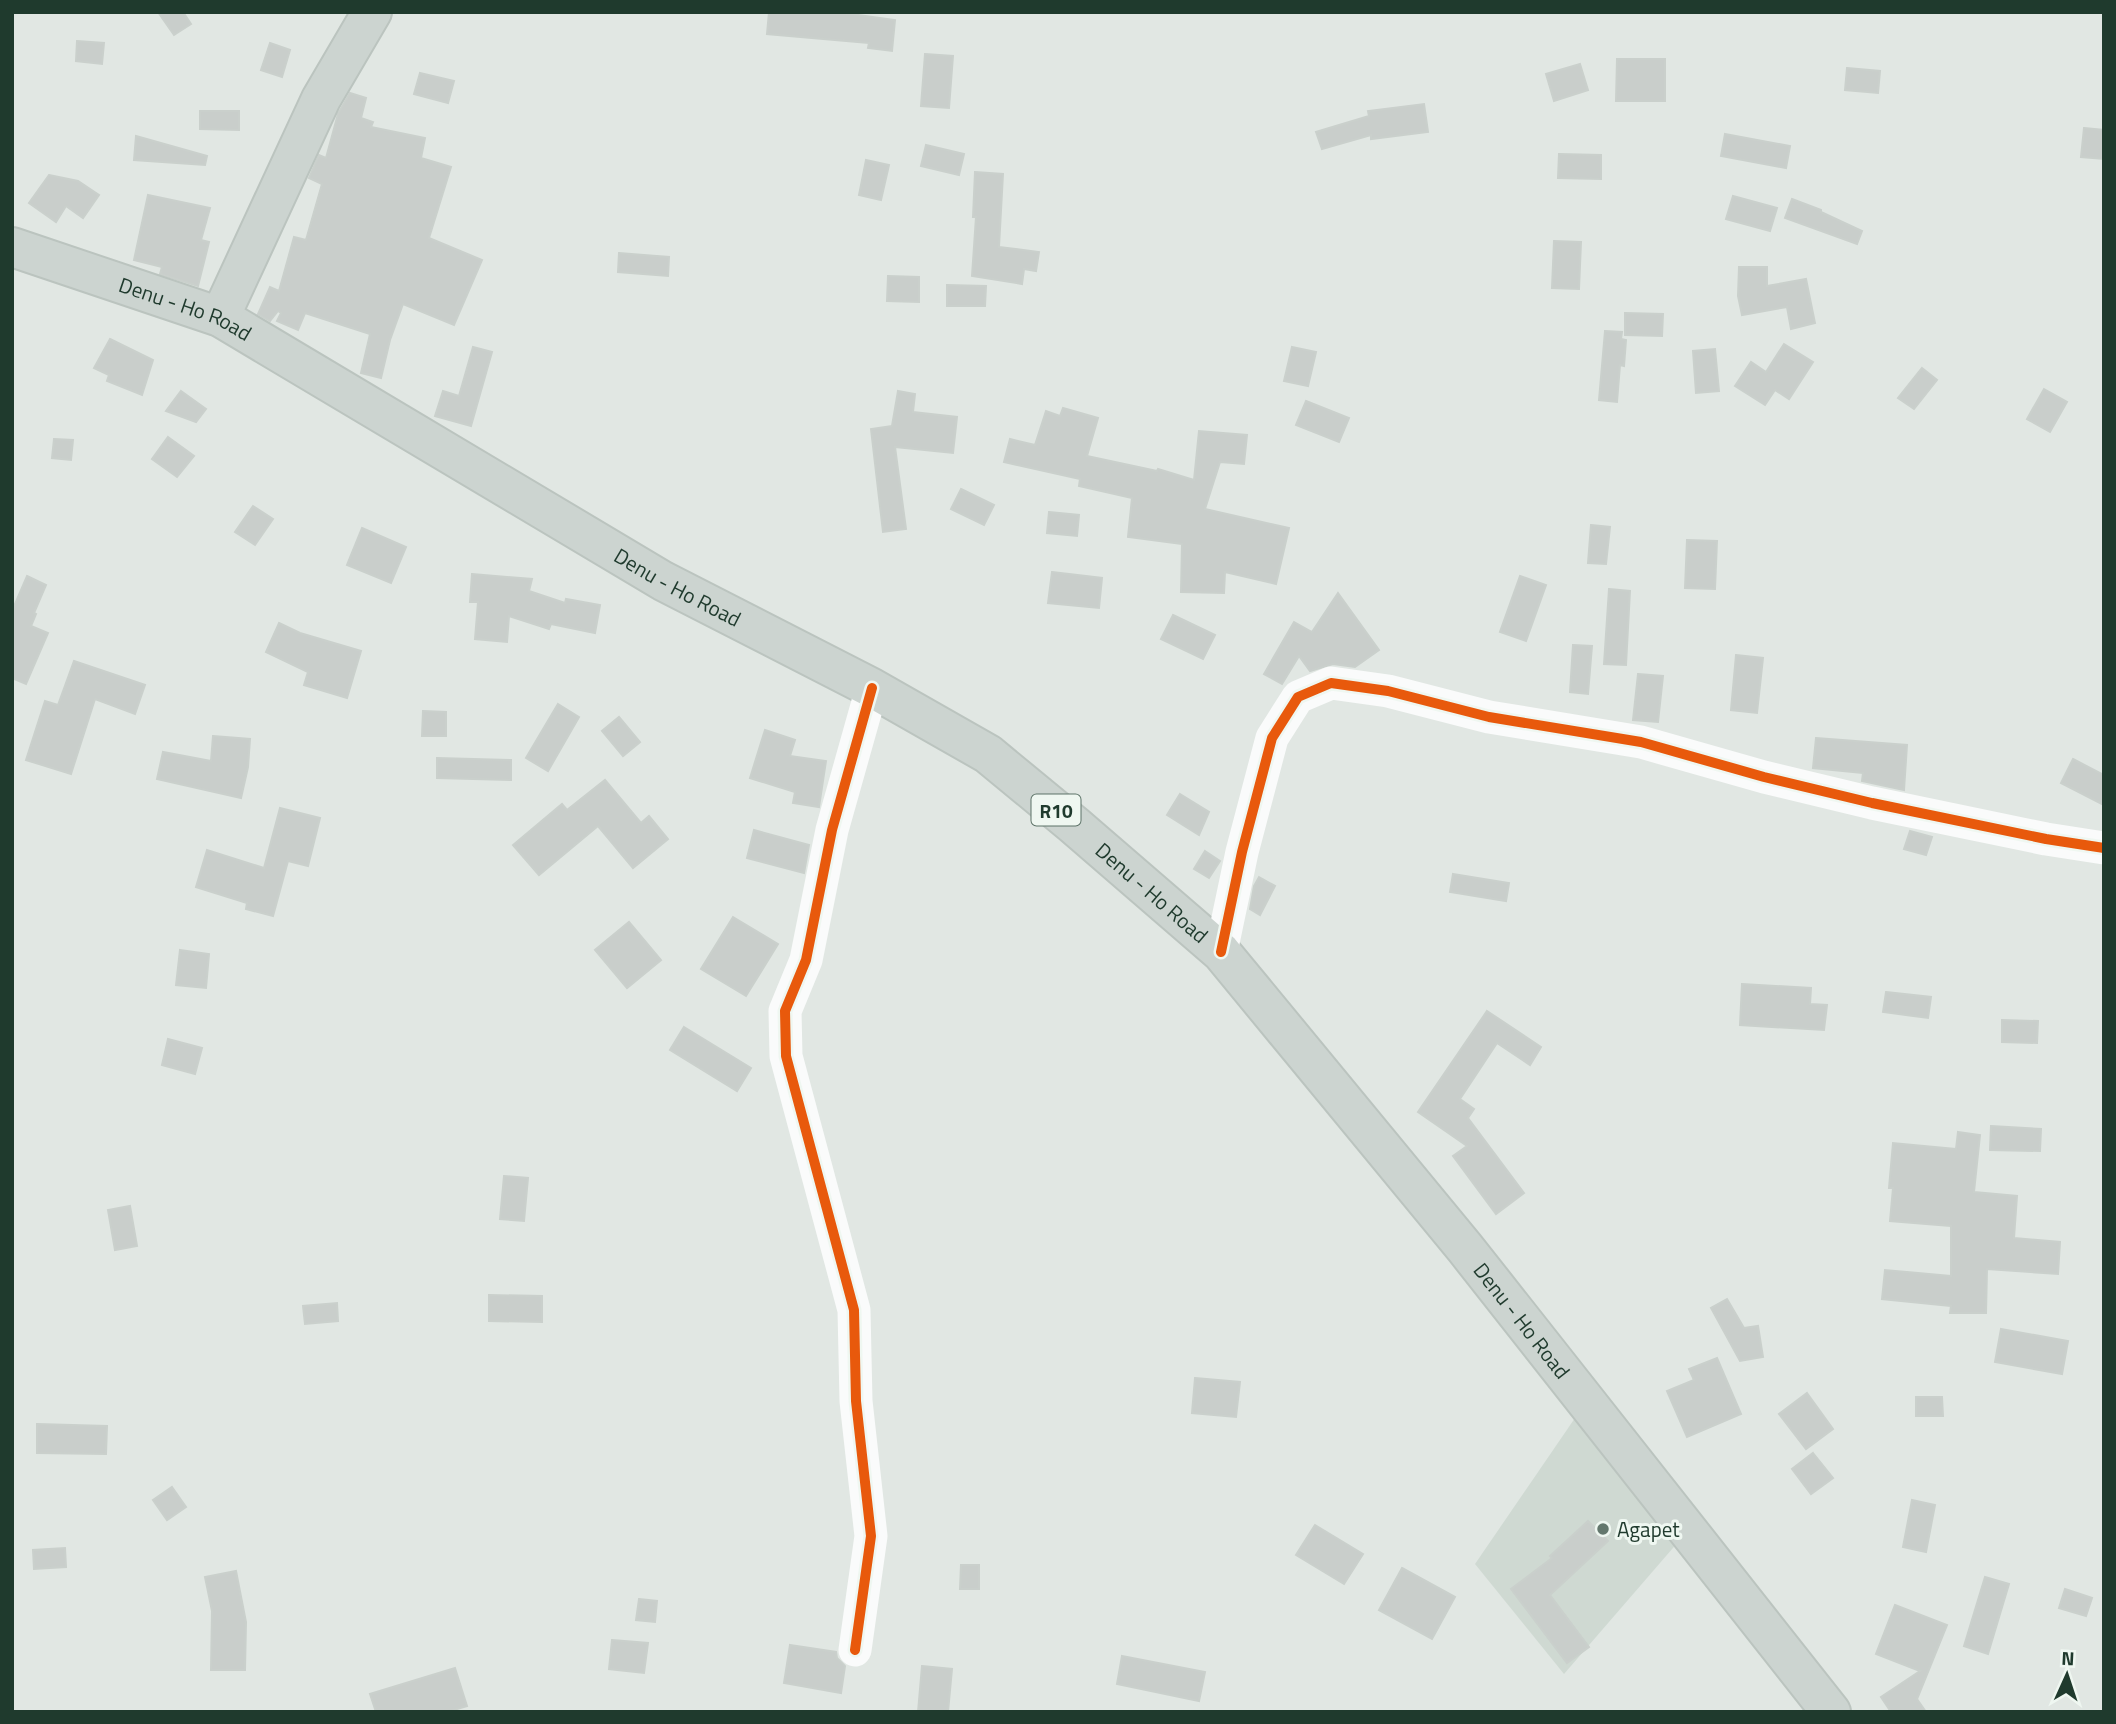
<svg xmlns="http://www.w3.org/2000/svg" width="2116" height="1724" viewBox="0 0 2116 1724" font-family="'Titillium Web',sans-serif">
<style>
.built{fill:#cfd9d2}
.building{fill:#c9cecb;stroke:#cad0cc;stroke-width:2}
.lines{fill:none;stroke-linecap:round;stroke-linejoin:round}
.major-casing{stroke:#bbc4bf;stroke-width:42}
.minor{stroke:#fafbfb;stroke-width:33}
.major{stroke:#ccd4d0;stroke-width:38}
.cycleway-casing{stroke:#eff7f1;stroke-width:15}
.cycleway{stroke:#e8590c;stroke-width:10}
.poi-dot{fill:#63776d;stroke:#eff7f1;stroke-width:2.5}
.labels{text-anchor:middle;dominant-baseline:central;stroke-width:6;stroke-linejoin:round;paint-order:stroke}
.shield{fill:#eff7f1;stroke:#5d7368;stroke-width:2}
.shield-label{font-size:19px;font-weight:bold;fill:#1f3a2d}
.street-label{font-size:21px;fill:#1f3a2d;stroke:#eff7f1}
.poi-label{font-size:21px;fill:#1f3a2d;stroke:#eff7f1;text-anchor:start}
</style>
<rect width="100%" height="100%" fill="#e1e7e3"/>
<polygon class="built" points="1575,1418 1679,1541 1564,1674 1475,1564"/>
<g class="building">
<polygon points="158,12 183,12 191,24 174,35"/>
<polygon points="769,12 837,12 895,20 892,51 868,48 869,43 767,34"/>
<polygon points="77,41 104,43 102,64 76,61"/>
<polygon points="270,43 290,50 282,77 261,70"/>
<polygon points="925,54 953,56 949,108 921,106"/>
<polygon points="1617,59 1665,59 1665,101 1616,101"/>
<polygon points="1580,64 1588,90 1554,101 1546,74"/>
<polygon points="1847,68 1880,71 1878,93 1845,90"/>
<polygon points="420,73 454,81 448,103 414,94"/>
<polygon points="350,93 366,98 361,118 373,122 371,127 425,138 421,158 451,167 429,238 482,260 454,325 403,304 390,340 381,378 361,373 370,334 305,313 298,330 277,321 281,313 278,311 270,321 258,314 270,287 279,291 294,237 306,240 322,184 309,178 319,155 326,158 338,114"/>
<polygon points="1424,104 1428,132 1371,139 1371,135 1322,149 1316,132 1369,116 1368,111"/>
<polygon points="200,111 239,111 239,130 200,129"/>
<polygon points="2084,128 2104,130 2104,159 2081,157"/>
<polygon points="1725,134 1790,146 1786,168 1721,156"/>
<polygon points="136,136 207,156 205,165 134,160"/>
<polygon points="926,145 964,154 959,175 921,166"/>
<polygon points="1559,154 1601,155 1601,179 1558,178"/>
<polygon points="866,160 889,165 881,200 859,195"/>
<polygon points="975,172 1003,174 999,247 1039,252 1036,271 1024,269 1022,284 972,276 976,217 973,217"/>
<polygon points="49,175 78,181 99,195 83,218 66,206 56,222 29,203"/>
<polygon points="148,195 210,208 201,240 209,242 198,286 160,274 162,267 134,260"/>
<polygon points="1733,196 1777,208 1770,231 1726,219"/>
<polygon points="1792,199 1821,210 1821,212 1862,231 1857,244 1785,218"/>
<polygon points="1554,241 1581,242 1579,289 1552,288"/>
<polygon points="619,253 669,257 668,276 618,272"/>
<polygon points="1739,267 1767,267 1767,286 1806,279 1815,323 1791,329 1787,307 1742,315 1738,296"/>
<polygon points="888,276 919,277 919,302 887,301"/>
<polygon points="947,285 986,286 985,306 947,306"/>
<polygon points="1625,313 1663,314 1662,336 1625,335"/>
<polygon points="1605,331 1622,332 1621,339 1626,340 1624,366 1620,365 1617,402 1599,400"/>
<polygon points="110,339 153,360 142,395 107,381 109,375 94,368"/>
<polygon points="1784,344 1813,362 1789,399 1775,390 1765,405 1735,386 1751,362 1766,372"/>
<polygon points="473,347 492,352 471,426 435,416 443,391 459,396"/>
<polygon points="1292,347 1316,352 1308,386 1284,381"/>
<polygon points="1715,349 1719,391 1696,393 1693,351"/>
<polygon points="1922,368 1937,380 1914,409 1898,398"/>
<polygon points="2044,389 2067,402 2050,432 2027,419"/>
<polygon points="181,391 206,409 196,422 166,411"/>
<polygon points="898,391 915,394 913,412 957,417 953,453 895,447 906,529 883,532 871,429 892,426"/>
<polygon points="1306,401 1349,418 1339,442 1296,425"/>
<polygon points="1063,408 1098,418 1087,456 1157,471 1158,469 1194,480 1199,431 1247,435 1244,464 1220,462 1205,509 1289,528 1276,584 1225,572 1224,593 1181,592 1182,544 1128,537 1132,498 1079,486 1080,479 1004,462 1010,439 1035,445 1046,411 1060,416"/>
<polygon points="168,437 194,456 177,477 152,459"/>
<polygon points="54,439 73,440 71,460 52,458"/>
<polygon points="961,489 994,505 984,525 951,509"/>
<polygon points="253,506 273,519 255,545 235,532"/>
<polygon points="1049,512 1079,515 1077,536 1047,533"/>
<polygon points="1591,525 1610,527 1606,564 1588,563"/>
<polygon points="362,528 406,547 391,583 347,565"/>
<polygon points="1687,540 1717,541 1715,589 1685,588"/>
<polygon points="1052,572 1102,578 1099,608 1048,603"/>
<polygon points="472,574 532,579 529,591 565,603 566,599 600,605 595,633 551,624 549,629 509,616 507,642 475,639 478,602 470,602"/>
<polygon points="27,576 46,585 34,613 36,614 31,626 48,633 26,684 12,678 12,611"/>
<polygon points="1520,576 1546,585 1526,641 1500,632"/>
<polygon points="1609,589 1630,591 1626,665 1604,664"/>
<polygon points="1338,593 1379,650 1355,667 1333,664 1310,671 1299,656 1282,684 1264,674 1294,622 1312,632"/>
<polygon points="1173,615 1215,635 1203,659 1161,639"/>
<polygon points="279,623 300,633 361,651 347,698 304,685 308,672 266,652"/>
<polygon points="1573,645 1592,646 1588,694 1570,692"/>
<polygon points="1736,655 1763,658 1757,713 1731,710"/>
<polygon points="74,661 145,685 135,714 95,699 71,774 26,760 45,701 58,705"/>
<polygon points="1638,674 1663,676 1658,722 1633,720"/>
<polygon points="558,704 579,717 548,771 526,758"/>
<polygon points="423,711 446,712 446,736 422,736"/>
<polygon points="619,717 640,742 623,756 602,731"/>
<polygon points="765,730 795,740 790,756 826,761 819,807 793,803 795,792 750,778"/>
<polygon points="213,736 250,739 248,767 241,798 157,779 163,752 211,761"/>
<polygon points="1816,738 1907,745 1904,790 1862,781 1863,773 1813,768"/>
<polygon points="437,758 511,760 511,780 437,778"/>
<polygon points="2073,759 2104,775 2104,805 2061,783"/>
<polygon points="605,780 641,823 649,816 668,839 633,868 598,826 539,875 513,845 562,804 567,810"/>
<polygon points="1180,794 1209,812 1199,835 1167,815"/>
<polygon points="280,808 320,818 308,866 288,861 273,916 246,909 247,903 196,887 207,850 264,868"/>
<polygon points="754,830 809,845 804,873 747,858"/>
<polygon points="1910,831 1932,837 1926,855 1904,849"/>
<polygon points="1205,851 1220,861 1209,878 1194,869"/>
<polygon points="1453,874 1509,883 1506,901 1450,892"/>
<polygon points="1259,877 1275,886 1260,915 1250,909 1254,886"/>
<polygon points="733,917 778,944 746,996 701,969"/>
<polygon points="629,922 661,960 627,988 595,950"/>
<polygon points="180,950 209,954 206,988 176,985"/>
<polygon points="1742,984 1811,988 1810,1004 1827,1005 1824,1030 1740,1025"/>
<polygon points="1886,992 1931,997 1928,1018 1883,1012"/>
<polygon points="1487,1011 1541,1047 1530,1065 1497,1043 1460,1099 1474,1109 1468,1118 1524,1193 1496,1214 1453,1156 1467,1146 1418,1112"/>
<polygon points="2002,1020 2038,1021 2037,1043 2002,1042"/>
<polygon points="684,1027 751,1068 737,1091 670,1050"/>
<polygon points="168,1039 202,1048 195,1074 162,1065"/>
<polygon points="1991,1126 2041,1129 2040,1151 1990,1150"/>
<polygon points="1958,1132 1980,1135 1974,1192 2017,1196 2014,1238 2060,1242 2058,1274 1987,1269 1986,1313 1950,1313 1951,1306 1882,1299 1885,1270 1951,1276 1951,1226 1890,1221 1893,1188 1889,1188 1893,1143 1956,1149"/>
<polygon points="504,1176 528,1178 524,1221 500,1219"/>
<polygon points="130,1206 137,1246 115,1250 108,1210"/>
<polygon points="489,1295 542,1296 542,1322 489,1321"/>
<polygon points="1727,1299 1744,1328 1758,1326 1763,1357 1740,1361 1711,1308"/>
<polygon points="337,1303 338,1321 305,1324 303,1306"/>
<polygon points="2001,1329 2068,1341 2062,1374 1995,1362"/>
<polygon points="1717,1358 1741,1414 1687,1437 1667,1391 1694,1380 1689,1369"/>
<polygon points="1195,1378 1240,1382 1236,1417 1192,1413"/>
<polygon points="1807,1393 1833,1429 1806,1449 1779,1414"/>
<polygon points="1916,1397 1942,1397 1943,1416 1916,1416"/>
<polygon points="37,1424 107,1426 106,1454 37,1453"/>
<polygon points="1813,1453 1833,1478 1811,1494 1792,1469"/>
<polygon points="172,1487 186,1507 167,1520 153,1500"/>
<polygon points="1912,1500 1935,1505 1926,1552 1903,1547"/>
<polygon points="1588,1521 1608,1541 1550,1595 1589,1647 1567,1663 1511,1589 1552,1558 1550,1556"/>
<polygon points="1315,1525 1363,1554 1344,1584 1296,1555"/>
<polygon points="65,1548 66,1567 34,1569 33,1550"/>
<polygon points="961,1565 979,1565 979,1589 960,1589"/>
<polygon points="1402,1568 1455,1597 1432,1639 1379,1610"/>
<polygon points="236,1571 246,1622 245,1670 211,1670 212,1611 205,1577"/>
<polygon points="1985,1577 2009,1584 1988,1654 1964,1646"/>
<polygon points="2065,1589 2092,1598 2086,1616 2059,1608"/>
<polygon points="639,1599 657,1601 655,1622 636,1620"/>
<polygon points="1895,1605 1947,1625 1917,1699 1926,1712 1891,1712 1881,1697 1920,1671 1876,1654"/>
<polygon points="612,1640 648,1643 644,1673 609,1669"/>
<polygon points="790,1645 836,1652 837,1658 845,1666 841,1693 784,1683"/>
<polygon points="1122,1656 1205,1672 1199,1701 1117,1684"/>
<polygon points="922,1666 952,1669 948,1712 918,1712"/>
<polygon points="455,1668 467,1706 447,1712 376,1712 370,1694"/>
</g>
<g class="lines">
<g class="major-casing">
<g id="major">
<path id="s1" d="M12,247L220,317L663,581L872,688L988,754L1074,825L1221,952L1465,1248L1831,1712"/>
<polyline points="220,317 321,99 372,12"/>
</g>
</g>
<g class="minor">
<polyline points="1221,952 1242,852 1272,738 1298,697 1331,683 1388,691 1489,717 1641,742 1764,777 1872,803 2046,839 2104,848"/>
<polyline points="855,1650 871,1536 856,1401 854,1310 786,1056 785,1011 806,960 832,830 872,688"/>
</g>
<use href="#major" class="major"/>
<g class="cycleway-casing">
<g id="cycleway">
<polyline points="1221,952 1242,852 1272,738 1298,697 1331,683 1388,691 1489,717 1641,742 1764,777 1872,803 2046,839 2104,848"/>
<polyline points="855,1650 871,1536 856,1401 854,1310 786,1056 785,1011 806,960 832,830 872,688"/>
</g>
</g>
<use href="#cycleway" class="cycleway"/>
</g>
<circle class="poi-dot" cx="1603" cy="1529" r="7"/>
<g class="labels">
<rect class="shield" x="1031.5" y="794.5" width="49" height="31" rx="5"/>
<g class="shield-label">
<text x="1056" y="810">R10</text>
</g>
<g class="street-label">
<text stroke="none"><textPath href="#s1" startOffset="184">Denu - Ho Road</textPath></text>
<text stroke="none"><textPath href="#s1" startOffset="751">Denu - Ho Road</textPath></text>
<text stroke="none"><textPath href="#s1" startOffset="1318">Denu - Ho Road</textPath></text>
<text stroke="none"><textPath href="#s1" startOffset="1885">Denu - Ho Road</textPath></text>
</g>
<g class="poi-label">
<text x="1617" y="1529">Agapet</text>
</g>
</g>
<rect width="2116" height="1724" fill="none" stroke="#1f3a2d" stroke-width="28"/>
<g transform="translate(2067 1675) rotate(3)" stroke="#eff7f1" stroke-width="5" paint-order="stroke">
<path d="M0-5L12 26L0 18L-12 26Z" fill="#1f3a2d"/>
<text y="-10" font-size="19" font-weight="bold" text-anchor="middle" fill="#1f3a2d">N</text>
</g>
</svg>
